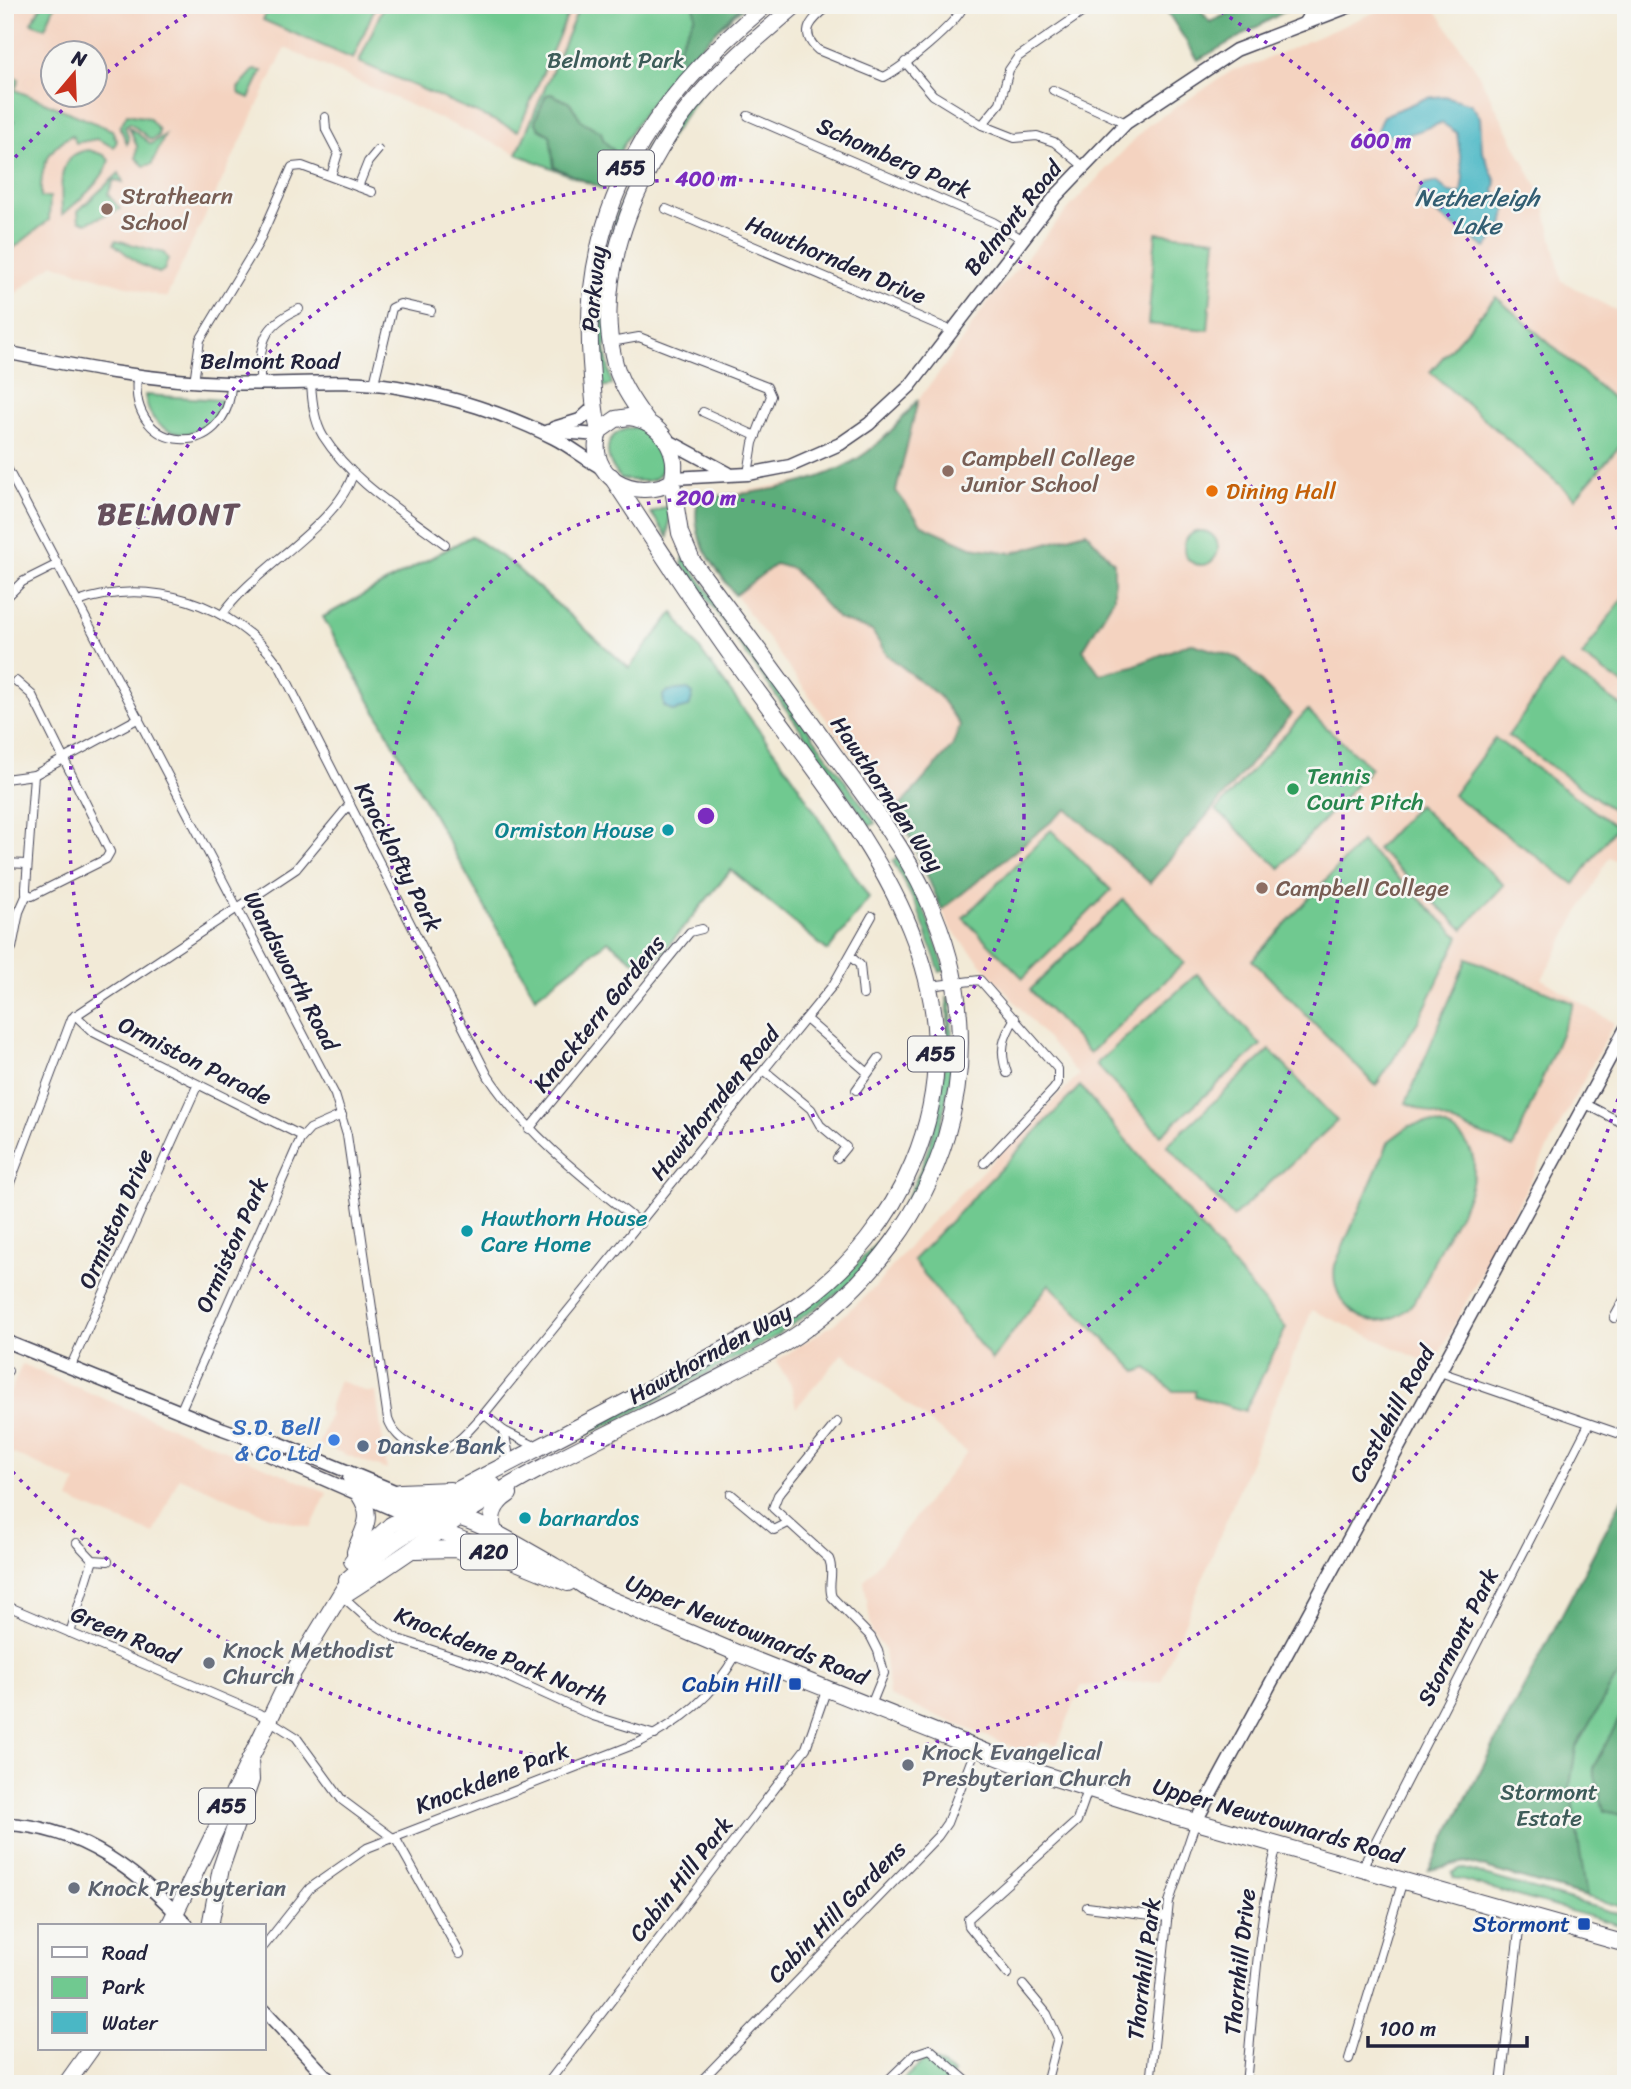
<svg xmlns="http://www.w3.org/2000/svg" width="1631" height="2089" viewBox="0 0 1631 2089" font-family="Sriracha,sans-serif">
<style>
.built{fill:#f4d3c0;fill-rule:evenodd}
.green{fill:#70c990;stroke:#497666;stroke-width:2}
.forest{fill:#5cad7a;stroke:#3f685a;stroke-width:2}
.water{fill:#4ab7c5;stroke:#366c80;stroke-width:2}
.lines{fill:none;stroke-linecap:round;stroke-linejoin:round}
.street-casing{stroke:#414052;stroke-width:10}
.secondary-casing{stroke:#414052;stroke-width:15}
.primary-casing{stroke:#414052;stroke-width:15}
.highway-casing{stroke:#414052;stroke-width:18}
.street{stroke:#fff;stroke-width:8}
.secondary{stroke:#fff;stroke-width:12}
.primary{stroke:#fff;stroke-width:12}
.highway{stroke:#fff;stroke-width:16}
.ring{fill:none;stroke:#7b2cbf;stroke-width:3.5;stroke-dasharray:3.5 7}
.education-dot{fill:#8d6e63;stroke:#f6f6f2;stroke-width:2.5}
.food-dot{fill:#e8710a;stroke:#f6f6f2;stroke-width:2.5}
.leisure-dot{fill:#2e9e5b;stroke:#f6f6f2;stroke-width:2.5}
.culture-dot{fill:#0f9aa8;stroke:#f6f6f2;stroke-width:2.5}
.shop-dot{fill:#3f7fe0;stroke:#f6f6f2;stroke-width:2.5}
.service-dot{fill:#5c6f8a;stroke:#f6f6f2;stroke-width:2.5}
.worship-dot{fill:#6b7280;stroke:#f6f6f2;stroke-width:2.5}
.transit-dot{fill:#1a4fb4;stroke:#f6f6f2;stroke-width:2.5}
.labels{text-anchor:middle;dominant-baseline:central;stroke-width:5;stroke-linejoin:round;paint-order:stroke}
.shield{fill:#f6f6f2;stroke:#626272;stroke-width:2}
.shield-label{font-size:21px;font-weight:bold;fill:#22223b}
.park-label{font-size:23px;fill:#3d5c59;stroke:#f6f6f2}
.street-label{font-size:23px;fill:#22223b;stroke:#f6f6f2}
.education-label{font-size:23px;fill:#785e54;stroke:#f6f6f2;text-anchor:start}
.food-label{font-size:23px;fill:#c56008;stroke:#f6f6f2;text-anchor:start}
.leisure-label{font-size:23px;fill:#27864d;stroke:#f6f6f2;text-anchor:start}
.culture-label{font-size:23px;fill:#0d838f;stroke:#f6f6f2;text-anchor:start}
.shop-label{font-size:23px;fill:#366cbe;stroke:#f6f6f2;text-anchor:end}
.service-label{font-size:23px;fill:#4e5e75;stroke:#f6f6f2;text-anchor:start}
.worship-label{font-size:23px;fill:#5b616d;stroke:#f6f6f2;text-anchor:start}
.transit-label{font-size:23px;fill:#164399;stroke:#f6f6f2;text-anchor:end}
.water-label{font-size:24px;font-style:italic;fill:#325e72;stroke:#f6f6f2}
.district-label{font-size:30px;font-weight:bold;letter-spacing:2px;fill:#67505d;stroke:#f6f6f2}
.centre{fill:#7b2cbf;stroke:#f6f6f2;stroke-width:3.5}
.ring-label{font-size:21px;text-anchor:middle;font-weight:bold;fill:#7b2cbf;stroke:#f6f6f2;stroke-width:5;stroke-linejoin:round;paint-order:stroke}
</style>
<rect width="100%" height="100%" fill="#f6f6f2"/>
<filter id="ink" filterUnits="userSpaceOnUse"><feTurbulence type="fractalNoise" baseFrequency=".0143" numOctaves="2"/><feDisplacementMap in="SourceGraphic" scale="14" xChannelSelector="R" yChannelSelector="G"/><feConvolveMatrix kernelMatrix="1 2 1 2 8 2 1 2 1" color-interpolation-filters="sRGB"/></filter>
<filter id="wash" filterUnits="userSpaceOnUse"><feTurbulence type="fractalNoise" baseFrequency=".00686" numOctaves="4" result="noise"/><feDisplacementMap in="SourceGraphic" scale="28" xChannelSelector="R" yChannelSelector="G"/><feGaussianBlur stdDeviation="1.57" result="paint"/><feColorMatrix in="noise" values="0 0 0 0 0 0 0 0 0 0 0 0 0 0 0 0 0 1.4 0 .05"/><feComposite in="paint" operator="in"/></filter>
<g filter="url(#wash)">
<rect width="100%" height="100%" fill="#f2ead7"/>
<g class="built">
<path d="M5,5H580L517,154L285,48L166,298L53,264L11,297L5,319ZM52,52H94V94H52Z"/>
<polygon points="1391,5 1432,5 1476,69 1543,199 1562,281 1611,308 1626,313 1626,866 1609,857 1542,979 1614,1023 1433,1365 1312,1310 1161,1681 1081,1686 1057,1746 1041,1742 1033,1750 1024,1752 889,1696 884,1649 872,1634 864,1581 967,1452 843,1353 796,1408 791,1385 776,1361 834,1324 876,1286 919,1234 1079,1075 950,928 907,830 706,554 697,532 697,505 708,497 809,480 851,463 896,427 943,368 988,302 1070,207 1147,126 1233,70 1253,65"/>
<polygon points="22,1364 327,1493 311,1528 267,1515 179,1477 154,1534 69,1500 76,1482 5,1450 5,1404"/>
<polygon points="339,1380 366,1392 376,1392 387,1470 318,1444 331,1413 328,1411"/>
</g>
<g class="green">
<polygon points="42,5 55,5 45,28 31,23"/>
<polygon points="270,5 376,5 353,59 263,20"/>
<polygon points="384,5 572,5 518,131 359,62"/>
<path d="M580,5H746C687,54 630,117 603,189L517,154Z"/>
<path d="M780,5H789L718,67L629,198L605,349L612,385L601,387C587,280 618,165 693,85C719,55 750,31 780,5Z"/>
<polygon points="254,70 262,71 249,98 240,94 238,88"/>
<path d="M5,73L19,79L15,90L112,130L117,141L114,147L97,139L76,143L72,135C46,148 40,170 41,197H50L49,220L5,255V128L14,121L5,116Z"/>
<polygon points="127,114 149,118 159,130 158,136 151,140 130,123 125,126 129,140 127,144 120,127"/>
<polygon points="129,127 151,144 165,135 152,164 144,166 136,158 137,146"/>
<path d="M89,150L104,155L109,160C104,181 77,202 62,215C62,189 54,154 89,150Z"/>
<polygon points="119,173 123,182 114,180 108,194 120,209 86,223 79,220 78,211"/>
<polygon points="1156,233 1216,239 1208,330 1148,324"/>
<polygon points="116,240 164,253 168,259 164,270 159,273 139,264 114,244"/>
<polygon points="1496,297 1626,410 1626,439 1575,498 1430,372"/>
<path d="M145,395L222,400C211,448 149,443 145,395Z"/>
<path d="M638,427L647,429L664,450C665,485 651,483 621,479C601,455 602,430 638,427Z"/>
<polygon points="670,505 668,537 651,513"/>
<circle cx="1201" cy="548" r="17"/>
<polygon points="471,536 513,565 629,668 673,613 791,774 869,898 828,951 731,870 647,971 608,941 535,997 323,617"/>
<polygon points="684,557 875,823 870,826 682,564"/>
<polygon points="1626,593 1626,687 1582,656"/>
<polygon points="1560,663 1626,709 1626,819 1508,736"/>
<polygon points="1307,710 1371,768 1280,868 1216,810"/>
<polygon points="1495,738 1616,827 1574,884 1453,795"/>
<polygon points="1418,805 1504,885 1463,929 1377,849"/>
<polygon points="1051,830 1111,890 1023,978 963,918"/>
<polygon points="1361,842 1459,937 1419,1020 1376,1086 1252,960"/>
<polygon points="897,857 922,904 945,970 940,972 918,909 893,861"/>
<polygon points="1123,900 1184,963 1090,1053 1030,990"/>
<polygon points="1467,958 1574,1003 1513,1148 1406,1103"/>
<polygon points="1197,974 1261,1045 1161,1135 1096,1064"/>
<path d="M947,996L951,1003L952,1072L936,1147L903,1220L846,1287L770,1340L625,1417L564,1445L561,1443C611,1419 660,1393 708,1367C839,1295 928,1229 944,1070C946,1046 950,1021 947,996Z"/>
<polygon points="1270,1050 1337,1121 1233,1217 1167,1145"/>
<polygon points="1080,1086 1286,1328 1245,1411 1195,1396 1195,1391 1173,1391 1147,1368 1137,1372 1049,1284 992,1360 913,1260"/>
<path d="M1424,1123C1439,1123 1452,1127 1463,1139C1493,1172 1455,1219 1439,1250C1430,1269 1422,1297 1406,1310C1371,1339 1328,1305 1335,1265L1389,1141L1409,1126Z"/>
<polygon points="1622,1499 1626,1501 1626,1908 1465,1862 1429,1870"/>
<polygon points="1461,1868 1626,1916 1626,1927 1454,1878 1452,1873"/>
<polygon points="928,2057 953,2073 950,2084 898,2084"/>
</g>
<g class="forest">
<polygon points="694,5 742,5 684,64 678,48 695,16"/>
<polygon points="1163,5 1196,5 1210,22 1247,5 1296,5 1198,60"/>
<polygon points="551,94 570,103 582,121 601,132 604,141 614,151 603,175 603,189 554,167 550,135 539,129 535,121 546,95"/>
<path d="M918,400L896,491L922,525L971,547L1012,553L1086,532L1114,563V598L1083,650L1100,674L1133,666L1190,643L1238,658L1292,714L1150,883L1067,809L942,910L907,830L894,813L952,747L960,725L939,696L887,655L872,631L838,619L793,569L776,564L735,595C716,568 691,541 697,505L708,497C753,494 810,486 850,463C877,449 899,423 918,400Z"/>
<polygon points="1622,1499 1626,1501 1626,1671 1615,1679 1576,1747 1570,1786 1587,1897 1465,1862 1429,1870"/>
<polygon points="1626,1706 1626,1816 1604,1811 1593,1768"/>
</g>
<g class="water">
<path d="M1444,96L1471,104L1480,117L1482,150L1496,182L1494,191L1506,210L1503,227L1486,248L1416,200L1423,185L1437,182L1450,193H1461L1463,177L1457,133L1442,123C1422,128 1397,145 1377,130L1383,116L1426,98Z"/>
<polygon points="687,689 693,694 689,707 673,711 664,706 663,695 668,691"/>
</g>
</g>
<g filter="url(#ink)">
<g class="lines">
<g class="street-casing">
<g id="street">
<path d="M830,5C813,19 797,31 818,50L884,77C903,67 956,25 964,5"/>
<polyline points="905,62 933,95 982,125 1015,138 1037,136 1054,142 1082,165"/>
<polyline points="1053,90 1126,123"/>
<polyline points="748,116 993,222 1022,239"/>
<polyline points="325,117 326,130 338,153 331,176"/>
<polyline points="982,125 1000,103 1009,70 1018,57 1083,12"/>
<polyline points="358,187 368,162 378,150"/>
<polyline points="666,209 950,330"/>
<polyline points="611,342 639,337 767,387 771,396 753,443 748,474"/>
<path d="M137,378C129,455 229,462 231,384"/>
<polyline points="194,382 200,340 258,244 292,167 302,166 372,192"/>
<path d="M260,383C260,344 261,326 299,309"/>
<path d="M311,383C312,401 314,421 323,436C352,482 403,512 445,544"/>
<polyline points="374,383 392,308 400,304 431,311"/>
<polyline points="703,412 756,436"/>
<path d="M5,464L335,1095L347,1135L388,1419C396,1443 428,1459 452,1445C464,1438 474,1424 484,1414L833,985L872,916"/>
<polyline points="5,599 22,582 58,564"/>
<path d="M78,602C150,576 234,604 279,665L488,1076C527,1135 586,1180 641,1224"/>
<path d="M222,615C255,567 337,526 353,474"/>
<polyline points="16,681 32,695 110,852 106,859 32,896 26,893 26,888 34,775"/>
<polyline points="5,779 34,775 139,718"/>
<polyline points="5,863 27,864"/>
<polyline points="12,948 19,912 27,894"/>
<polyline points="851,957 860,965 863,995"/>
<polyline points="929,986 980,980 1058,1069 1058,1083 1053,1090 984,1163"/>
<polyline points="75,1015 93,1032 302,1136"/>
<polyline points="806,1019 867,1072"/>
<polyline points="765,1071 811,1109 820,1125 846,1147 837,1158"/>
<path d="M1007,1073C999,1050 1003,1038 1015,1018"/>
<polyline points="856,1090 879,1058"/>
<polyline points="1584,1103 1626,1125"/>
<polyline points="529,1129 690,932 702,929"/>
<polyline points="5,1196 72,1018 296,869 350,804"/>
<polyline points="1614,1318 1626,1296"/>
<polyline points="70,1368 197,1086"/>
<polyline points="5,1370 8,1371"/>
<polyline points="1440,1372 1626,1436"/>
<polyline points="180,1412 300,1140 310,1129 342,1115"/>
<polyline points="484,1414 504,1431 537,1447"/>
<path d="M837,1422L778,1495L773,1508L829,1559C835,1573 827,1585 832,1597L871,1637L878,1651L884,1673L871,1705"/>
<polyline points="503,1465 508,1451 504,1431"/>
<polyline points="731,1494 774,1530 788,1523"/>
<polyline points="77,1543 93,1560 108,1561"/>
<polyline points="342,1596 371,1622 398,1639 488,1668 593,1716 655,1735"/>
<polyline points="5,1605 258,1713 296,1737 342,1800 397,1841 460,1954"/>
<polyline points="70,1633 93,1560"/>
<polyline points="1362,1868 1589,1424"/>
<polyline points="1087,1907 1167,1917"/>
<path d="M264,1946L310,1888L367,1848L638,1743C682,1721 713,1697 737,1653"/>
<polyline points="1008,1974 969,1926 968,1919 1077,1821 1088,1790"/>
<polyline points="1023,1985 1047,2014 1058,2038 1046,2084"/>
<polyline points="1349,2059 1403,1880"/>
<polyline points="547,2084 806,1748 827,1688"/>
<polyline points="698,2084 938,1836 947,1823 976,1748"/>
<polyline points="884,2084 915,2054 930,2049 970,2084"/>
<polyline points="1150,2084 1169,1902 1196,1821"/>
<path d="M1246,2084C1254,2004 1257,1923 1277,1845"/>
<polyline points="1501,2084 1521,1914"/>
</g>
</g>
<g class="secondary-casing">
<g id="secondary">
<polyline points="1304,24 1316,5"/>
<path d="M5,352C79,367 151,381 227,383C283,386 341,377 397,387C450,396 507,414 554,438C572,447 586,460 604,469"/>
<polyline points="554,428 580,420 593,408"/>
<polyline points="548,431 598,435"/>
<polyline points="667,440 728,473"/>
<polyline points="673,478 748,474 790,466 840,444 869,424 910,386 1056,196 1126,123 1236,50 1353,5"/>
<polyline points="1196,1821 1626,1028"/>
<path d="M5,1824C80,1826 140,1872 188,1926"/>
<polyline points="264,2010 333,2084"/>
</g>
</g>
<g class="primary-casing">
<g id="primary">
<polyline points="5,1341 223,1429 245,1437 269,1439 433,1507"/>
<polyline points="245,1437 262,1452 408,1516"/>
<polyline points="349,1479 422,1513"/>
</g>
</g>
<g class="highway-casing">
<g id="highway">
<path d="M629,417C660,421 681,450 672,482C635,502 585,477 599,431L616,419Z"/>
<path d="M647,422C632,401 618,381 613,356C593,268 644,156 702,92C730,60 764,33 796,5"/>
<path d="M599,431C593,408 593,387 591,363C579,210 651,99 766,5"/>
<polyline points="400,1492 450,1490"/>
<polyline points="431,1514 493,1485"/>
<polyline points="433,1528 568,1583"/>
<path d="M497,1537C487,1520 493,1504 509,1494"/>
<polyline points="415,1550 455,1549 474,1555"/>
<path d="M355,1552C362,1530 375,1519 360,1496"/>
<path d="M352,1561L391,1525C482,1476 575,1430 665,1381C712,1356 759,1332 802,1302C851,1267 890,1218 913,1163C993,972 848,817 744,673C697,609 655,542 611,476"/>
<path d="M347,1580C371,1559 427,1509 461,1518C488,1526 531,1553 556,1567C571,1575 579,1585 596,1593L737,1653L1036,1772L1165,1813L1626,1944"/>
<path d="M342,1596C408,1555 468,1507 536,1471C595,1439 656,1411 716,1380C746,1364 777,1350 804,1330C944,1229 1002,1058 927,898C903,846 867,799 833,753C787,688 740,625 692,561L680,533L672,482"/>
<polyline points="169,1926 289,1679 345,1587"/>
<polyline points="210,1926 221,1868 251,1780 250,1759"/>
<polyline points="66,2084 91,2049"/>
</g>
</g>
<use href="#street" class="street"/>
<use href="#secondary" class="secondary"/>
<use href="#primary" class="primary"/>
<use href="#highway" class="highway"/>
</g>
</g>
<g class="ring">
<circle cx="706" cy="816" r="318"/>
<circle cx="706" cy="816" r="637"/>
<path d="M1624 1079A955 955 0 0 1 8 1467M8 165A955 955 0 0 1 79 95M99 79A955 955 0 0 1 200 6M1212 6A955 955 0 0 1 1624 553"/>
</g>
<g class="education-dot">
<circle cx="107" cy="209" r="7"/>
<circle cx="948" cy="471" r="7"/>
<circle cx="1262" cy="888" r="7"/>
</g>
<circle class="food-dot" cx="1212" cy="491" r="7"/>
<circle class="leisure-dot" cx="1293" cy="789" r="7"/>
<g class="culture-dot">
<circle cx="668" cy="830" r="7"/>
<circle cx="467" cy="1231" r="7"/>
<circle cx="525" cy="1518" r="7"/>
</g>
<circle class="shop-dot" cx="334" cy="1440" r="7"/>
<circle class="service-dot" cx="363" cy="1446" r="7"/>
<g class="worship-dot">
<circle cx="209" cy="1663" r="7"/>
<circle cx="908" cy="1765" r="7"/>
<circle cx="74" cy="1888" r="7"/>
</g>
<g class="transit-dot">
<rect x="788" y="1677" width="14" height="14" rx="3.5"/>
<rect x="1577" y="1917" width="14" height="14" rx="3.5"/>
</g>
<g class="labels">
<g class="shield">
<rect x="598" y="150.5" width="56" height="35" rx="5"/>
<rect x="908" y="1036.5" width="56" height="35" rx="5"/>
<rect x="461" y="1534.5" width="56" height="35" rx="5"/>
<rect x="199" y="1788.5" width="56" height="35" rx="5"/>
</g>
<g class="shield-label">
<text x="626" y="168">A55</text>
<text x="936" y="1054">A55</text>
<text x="489" y="1552">A20</text>
<text x="227" y="1806">A55</text>
</g>
<g class="park-label">
<text x="616" y="60">Belmont Park</text>
<text x="1549" y="1792">Stormont<tspan x="1549" dy="26">Estate</tspan></text>
</g>
<g class="street-label">
<text transform="translate(894 158) rotate(24)">Schomberg Park</text>
<text transform="translate(1013 218) rotate(-51)">Belmont Road</text>
<text transform="translate(836 260) rotate(23)">Hawthornden Drive</text>
<text transform="translate(594 289) rotate(-84)">Parkway</text>
<text x="270" y="361">Belmont Road</text>
<text transform="translate(887 794) rotate(56)">Hawthornden Way</text>
<text transform="translate(398 857) rotate(63)">Knocklofty Park</text>
<text transform="translate(291 971) rotate(62)">Wandsworth Road</text>
<text transform="translate(599 1014) rotate(-51)">Knocktern Gardens</text>
<text transform="translate(195 1061) rotate(27)">Ormiston Parade</text>
<text transform="translate(715 1103) rotate(-51)">Hawthornden Road</text>
<text transform="translate(116 1219) rotate(-66)">Ormiston Drive</text>
<text transform="translate(232 1245) rotate(-66)">Ormiston Park</text>
<text transform="translate(710 1354) rotate(-29)">Hawthornden Way</text>
<text transform="translate(1392 1414) rotate(-61)">Castlehill Road</text>
<text transform="translate(747 1630) rotate(22)">Upper Newtownards Road</text>
<text transform="translate(125 1635) rotate(23)">Green Road</text>
<text transform="translate(1458 1637) rotate(-63)">Stormont Park</text>
<text transform="translate(501 1656) rotate(22)">Knockdene Park North</text>
<text transform="translate(492 1778) rotate(-21)">Knockdene Park</text>
<text transform="translate(1278 1821) rotate(16)">Upper Newtownards Road</text>
<text transform="translate(681 1879) rotate(-52)">Cabin Hill Park</text>
<text transform="translate(837 1912) rotate(-46)">Cabin Hill Gardens</text>
<text transform="translate(1240 1962) rotate(-84)">Thornhill Drive</text>
<text transform="translate(1144 1969) rotate(-83)">Thornhill Park</text>
</g>
<g class="education-label">
<text x="121" y="196">Strathearn<tspan x="121" dy="26">School</tspan></text>
<text x="962" y="458">Campbell College<tspan x="962" dy="26">Junior School</tspan></text>
<text x="1276" y="888">Campbell College</text>
</g>
<g class="food-label">
<text x="1226" y="491">Dining Hall</text>
</g>
<g class="leisure-label">
<text x="1307" y="776">Tennis<tspan x="1307" dy="26">Court Pitch</tspan></text>
</g>
<g class="culture-label">
<text x="654" y="830" text-anchor="end">Ormiston House</text>
<text x="481" y="1218">Hawthorn House<tspan x="481" dy="26">Care Home</tspan></text>
<text x="539" y="1518">barnardos</text>
</g>
<g class="shop-label">
<text x="320" y="1427">S.D. Bell<tspan x="320" dy="26">&amp; Co Ltd</tspan></text>
</g>
<g class="service-label">
<text x="377" y="1446">Danske Bank</text>
</g>
<g class="worship-label">
<text x="223" y="1650">Knock Methodist<tspan x="223" dy="26">Church</tspan></text>
<text x="922" y="1752">Knock Evangelical<tspan x="922" dy="26">Presbyterian Church</tspan></text>
<text x="88" y="1888">Knock Presbyterian</text>
</g>
<g class="transit-label">
<text x="781" y="1684">Cabin Hill</text>
<text x="1570" y="1924">Stormont</text>
</g>
<g class="water-label">
<text x="1477" y="198">Netherleigh<tspan x="1477" dy="28">Lake</tspan></text>
</g>
<g class="district-label">
<text x="169" y="514">BELMONT</text>
</g>
</g>
<circle cx="706" cy="816" r="10" class="centre"/>
<g class="ring-label">
<text x="1381" y="148">600 m</text>
<text x="706" y="186">400 m</text>
<text x="706" y="505">200 m</text>
</g>
<rect width="1631" height="2089" fill="none" stroke="#f6f6f2" stroke-width="28"/>
<rect x="38" y="1924" width="228" height="126" fill="#f6f6f2" stroke="#a1a1a9" stroke-width="2"/>
<rect x="52" y="1947" width="35" height="10" fill="#ffffff" stroke="#a1a1a9" stroke-width="2"/>
<text x="102" y="1960" font-size="21" fill="#22223b">Road</text>
<rect x="52" y="1977" width="35" height="21" fill="#70c990" stroke="#a1a1a9" stroke-width="2"/>
<text x="102" y="1994" font-size="21" fill="#22223b">Park</text>
<rect x="52" y="2012" width="35" height="21" fill="#4ab7c5" stroke="#a1a1a9" stroke-width="2"/>
<text x="102" y="2030" font-size="21" fill="#22223b">Water</text>
<g transform="translate(74 74) rotate(19)"><circle r="33" fill="#f6f6f2" stroke="#a1a1a9" stroke-width="2"/>
<path d="M0-5L12 26L0 18L-12 26Z" fill="#c8321e"/>
<text y="-10" font-size="19" font-weight="bold" text-anchor="middle" fill="#22223b">N</text>
</g>
<path d="M1368 2036v10h159v-10" fill="none" stroke="#22223b" stroke-width="3.5"/>
<text x="1379" y="2036" font-size="21" fill="#22223b" stroke="#f6f6f2" stroke-width="5" paint-order="stroke">100 m</text>
</svg>
